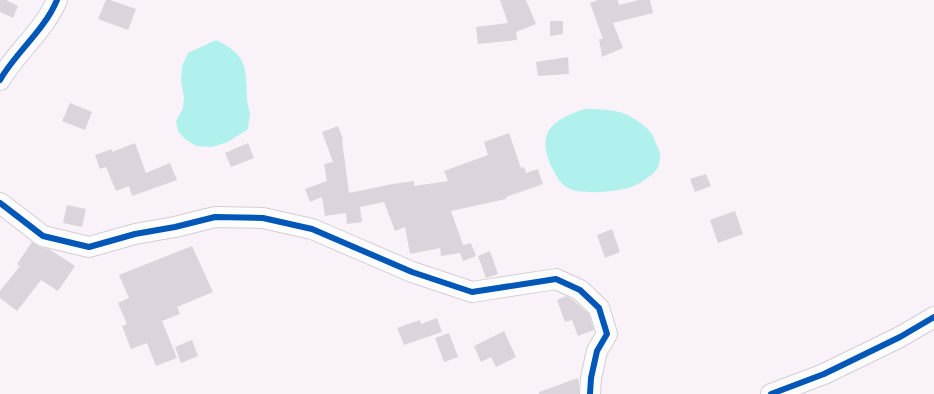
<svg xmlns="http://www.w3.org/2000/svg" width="934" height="394" viewBox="0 0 934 394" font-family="'IBM Plex Sans',sans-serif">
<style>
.water{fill:#b1f1ed}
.building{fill:#dcd4dc}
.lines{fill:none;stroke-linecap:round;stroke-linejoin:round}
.minor-casing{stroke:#d4ccd5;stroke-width:22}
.minor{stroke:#fefdfe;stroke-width:20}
.cycleway-casing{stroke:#fff;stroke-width:8}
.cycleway{stroke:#0057b8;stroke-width:6}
</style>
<rect width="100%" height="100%" fill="#f9f3f9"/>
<g class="water">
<path d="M216,40C247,55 246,66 247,98C247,103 249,108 250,114C250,119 248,124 248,129L228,142L212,147L196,146L185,139L178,131L176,121L183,108L184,97L181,81L182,66L188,53Z"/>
<path d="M584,109C597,109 610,109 623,113C631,116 648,127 652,134C654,138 655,142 657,146C658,148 660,151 660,154C661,157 659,166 657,169C656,172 642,182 638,184C624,192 585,195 570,189C560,185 556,175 551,166C536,131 553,120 584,109Z"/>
</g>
<g class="building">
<polygon points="0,0 6,0 18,6 13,18 0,12"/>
<polygon points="106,0 110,0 136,9 128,30 98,19"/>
<polygon points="500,0 526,0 536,24 516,32 517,40 478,44 476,27 508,23"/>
<polygon points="598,0 618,0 619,5 639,0 650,0 653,13 613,23 623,48 602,57 599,39 603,39 590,3"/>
<polygon points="550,21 563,21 563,34 550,36"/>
<polygon points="568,57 569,74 538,76 536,62"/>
<polygon points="70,103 92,112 85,130 62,121"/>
<polygon points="338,126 343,139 342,140 349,193 393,184 414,181 414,186 448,181 444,171 488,155 484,142 509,133 521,168 524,167 526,173 538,169 543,184 506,197 506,199 451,211 463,245 471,243 476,256 463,261 460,253 441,256 440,248 410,254 405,227 395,231 384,202 360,207 362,222 347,224 346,213 325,216 322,197 310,202 305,189 327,181 324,164 333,162 322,132"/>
<polygon points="135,143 146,173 170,163 177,180 132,196 129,186 116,191 106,167 100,169 95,155 112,149 112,152"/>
<polygon points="248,143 254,158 231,167 225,153"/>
<polygon points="706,174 711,186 695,192 690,179"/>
<polygon points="67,205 86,209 82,227 63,223"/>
<polygon points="735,211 743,234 718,243 710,220"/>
<polygon points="612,229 620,252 605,258 597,235"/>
<polygon points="32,242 40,247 49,249 75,266 58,291 41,280 17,311 0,298 0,291 20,266 17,264"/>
<polygon points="192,246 213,292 177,307 180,314 162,321 177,358 156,366 147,343 131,349 122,326 127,324 118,303 129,298 119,275"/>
<polygon points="490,251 498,274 486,278 478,256"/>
<polygon points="566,296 573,300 589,314 594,330 578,336 572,320 565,322 557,300"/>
<polygon points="437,318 442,332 404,345 397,328 420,320 421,324"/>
<polygon points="504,331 516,357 496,367 491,357 481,362 474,346"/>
<polygon points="449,333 458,357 444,362 435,338"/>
<polygon points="192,340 198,356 181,363 175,347"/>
<polygon points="578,378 579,383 579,394 539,394 539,392"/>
</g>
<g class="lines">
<g class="minor-casing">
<g id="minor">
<path d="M0,80C16,52 44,31 57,0"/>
<polyline points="0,203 43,236 89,247 135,234 175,227 215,217 263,218 312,229 412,272 472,292 556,279 580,290 599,308 607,334 597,351 591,378 590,394"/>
<polyline points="771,394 824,374 900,337 934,317"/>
</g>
</g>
<use href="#minor" class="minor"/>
<g class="cycleway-casing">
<g id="cycleway">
<path d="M0,80C16,52 44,31 57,0"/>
<polyline points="0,203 43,236 89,247 135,234 175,227 215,217 263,218 312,229 412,272 472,292 556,279 580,290 599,308 607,334 597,351 591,378 590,394"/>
<polyline points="771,394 824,374 900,337 934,317"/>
</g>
</g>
<use href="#cycleway" class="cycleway"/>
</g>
</svg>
